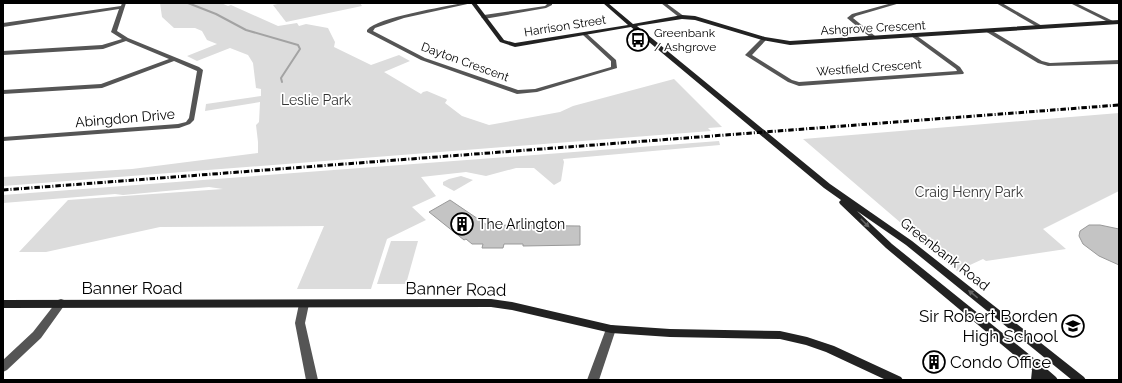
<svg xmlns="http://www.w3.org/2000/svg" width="1122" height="383" viewBox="0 0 1122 383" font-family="Raleway,sans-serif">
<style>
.green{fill:#dcdcdc}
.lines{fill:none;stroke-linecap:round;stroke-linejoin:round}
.stream{stroke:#a3a3a3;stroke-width:2}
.building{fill:#c4c4c4;stroke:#999}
.street{fill:#555;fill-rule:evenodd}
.secondary{fill:#222;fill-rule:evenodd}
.rail{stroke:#000;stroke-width:3;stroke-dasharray:5.5 2 1 2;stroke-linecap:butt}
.oneway{fill:#646464}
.labels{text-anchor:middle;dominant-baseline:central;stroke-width:3.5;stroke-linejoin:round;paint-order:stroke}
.far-street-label{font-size:12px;fill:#000;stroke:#fff}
.far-poi-label{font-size:12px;fill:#000;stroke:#fff;text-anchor:start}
.park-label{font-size:14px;fill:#333;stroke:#fff}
.street-label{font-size:14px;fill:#000;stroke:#fff}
.poi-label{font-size:14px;fill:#000;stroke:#fff;text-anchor:start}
.near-street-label{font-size:17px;fill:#000;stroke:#fff}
.near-poi-label{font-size:17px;fill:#000;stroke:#fff;text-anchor:end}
</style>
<rect width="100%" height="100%" fill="#fff"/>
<g class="green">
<polygon points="160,3 221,3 228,6 231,5 278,26 297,23 299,26 306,24 328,28 335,42 334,47 371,65 399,55 410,61 384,72 421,94 423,92 427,91 446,99 447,100 445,103 462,116 489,125 560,112 573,106 674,79 722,127 708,128 711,131 3,186 3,177 132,169 258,153 258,142 256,125 259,122 260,102 205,111 206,104 261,96 261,89 256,88 253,63 248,55 230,48 197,61 187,56 217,44 207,40 202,31 195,28 174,28 162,17"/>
<polygon points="282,3 360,3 362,6 286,22 273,5"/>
<polygon points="1119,113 1119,191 1043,229 1066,249 986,261 983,259 957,271 803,139"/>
<polygon points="719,141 720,145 563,159 564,162 561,181 554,185 534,168 516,168 486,176 466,172 421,177 436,196 412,207 426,220 387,239 371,289 297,289 324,226 160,227 46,252 19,252 68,200 223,189 209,187 123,195 115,194 3,203 3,195"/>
<polygon points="461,176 473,180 454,191 443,185 443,182 449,179"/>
<polygon points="391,241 418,241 406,284 377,284"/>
</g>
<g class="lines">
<polyline class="stream" points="188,3 216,14 246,30 298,45 300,49 281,78 282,82"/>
</g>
<g class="building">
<polygon points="450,200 487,225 580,226 580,245 523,246 523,244 504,244 503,248 482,248 483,244 472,244 466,239 464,240 429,212"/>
<polygon points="1089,225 1100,225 1119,229 1119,265 1099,256 1083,244 1079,236 1080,231"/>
<polygon points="927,356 940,360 941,370 927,367"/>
</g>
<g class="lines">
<g class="street">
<polygon points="122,3 126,3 117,31 128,38 199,67 203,70 194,120 190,124 179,128 3,141 3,137 178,124 186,122 189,118 197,71 174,61 102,88 3,94 3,90 101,84 169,59 126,41 103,49 3,55 3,51 102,45 122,39 111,32 119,9 3,27 3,23 121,6"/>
<path d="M463,3H472L404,18L375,28L373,31L425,58L518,90L535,89L611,67V61L583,35V33L585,32L616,60L617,68L537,92L517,94L421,60L367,32V30C378,17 444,7 463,3Z"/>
<polygon points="548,3 552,3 552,5 546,8 484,19 481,17 484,15 545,6"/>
<polygon points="661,3 666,3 685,17 680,18"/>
<polygon points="892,3 900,3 856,16 853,18 875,36 875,38 871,38 847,18 852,14"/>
<polygon points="996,3 1002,3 1044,27 1039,28"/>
<polygon points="1070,3 1076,3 1115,22 1110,23"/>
<polygon points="985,29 989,29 1042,61 1050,63 1119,60 1119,64 1048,66 1038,63 985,31"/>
<polygon points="913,33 960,67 964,73 963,74 799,86 788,82 745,55 762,38 766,38 766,40 752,55 792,80 799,82 957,71 956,69 911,36 910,35"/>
<polygon points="61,299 64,300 66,303 41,338 7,370 3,372 3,360 33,332 58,300"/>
<polygon points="304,300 307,301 309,304 305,323 318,380 306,380 295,323 299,304 301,301"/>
<polygon points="611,325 615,326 616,329 599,380 587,380 606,329 607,326"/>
</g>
<g class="secondary">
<polygon points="471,3 476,3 504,40 515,43 628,25 603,3 608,3 633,24 682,15 695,16 765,37 790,41 1119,20 1119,24 790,45 762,40 695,20 682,19 637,26 830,184 912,241 1084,377 1086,380 1072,380 906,245 857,211 892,244 1041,364 1056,377 1058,380 1044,380 1043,379 1043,380 1031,380 1032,370 886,248 840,204 839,202 841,200 824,188 631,27 515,47 500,42"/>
<polygon points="491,299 512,302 611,325 670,329 780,331 807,337 834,346 901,377 903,380 886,380 826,352 806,345 780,339 670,337 611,333 512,310 491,307 3,308 3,300"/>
</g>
<polyline class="rail" points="3,190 1119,105"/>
</g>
<defs><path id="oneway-solid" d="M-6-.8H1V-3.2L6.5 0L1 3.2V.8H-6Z"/></defs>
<g class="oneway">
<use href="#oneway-solid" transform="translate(865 223) rotate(45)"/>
<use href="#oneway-solid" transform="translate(973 294) rotate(-141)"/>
</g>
<defs>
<g id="bus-ring" transform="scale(1.15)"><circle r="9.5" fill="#fff" stroke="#000" stroke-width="1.5"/><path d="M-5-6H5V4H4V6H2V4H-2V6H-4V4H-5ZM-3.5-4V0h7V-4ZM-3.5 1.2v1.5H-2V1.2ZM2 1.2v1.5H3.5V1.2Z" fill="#000"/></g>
<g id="building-ring" transform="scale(1.15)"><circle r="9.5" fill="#fff" stroke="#000" stroke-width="1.5"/><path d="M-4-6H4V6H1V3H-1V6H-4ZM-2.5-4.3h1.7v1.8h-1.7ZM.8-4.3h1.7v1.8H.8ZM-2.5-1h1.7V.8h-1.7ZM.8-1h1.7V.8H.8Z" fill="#000"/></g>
<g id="school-ring" transform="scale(1.15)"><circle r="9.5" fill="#fff" stroke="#000" stroke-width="1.5"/><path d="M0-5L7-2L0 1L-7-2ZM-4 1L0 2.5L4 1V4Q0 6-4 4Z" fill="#000"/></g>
</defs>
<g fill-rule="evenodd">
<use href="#bus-ring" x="638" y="40"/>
<use href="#building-ring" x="462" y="224"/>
<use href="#school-ring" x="1073" y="326"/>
<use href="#building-ring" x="934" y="362"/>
</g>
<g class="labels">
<g class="far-street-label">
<text transform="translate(565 26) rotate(-9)">Harrison Street</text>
<text transform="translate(873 28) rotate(-3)">Ashgrove Crescent</text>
<text transform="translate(465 62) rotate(20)">Dayton Crescent</text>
<text transform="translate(869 68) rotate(-4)">Westfield Crescent</text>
</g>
<g class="far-poi-label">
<text x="654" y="33">Greenbank<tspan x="654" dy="14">/ Ashgrove</tspan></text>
</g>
<g class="park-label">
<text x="316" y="100">Leslie Park</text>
<text x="969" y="192">Craig Henry Park</text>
</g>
<g class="street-label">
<text transform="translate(125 118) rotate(-5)">Abingdon Drive</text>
<text transform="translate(945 254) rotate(38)">Greenbank Road</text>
</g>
<g class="poi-label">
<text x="478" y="224">The Arlington</text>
</g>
<g class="near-street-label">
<text x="132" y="288">Banner Road</text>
<text transform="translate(456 289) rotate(1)">Banner Road</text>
</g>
<g class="near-poi-label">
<text x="1058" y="316">Sir Robert Borden<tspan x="1058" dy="20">High School</tspan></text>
<text x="950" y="362" text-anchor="start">Condo Office</text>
</g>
</g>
<rect width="1122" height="383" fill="none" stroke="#000000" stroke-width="8"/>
</svg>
